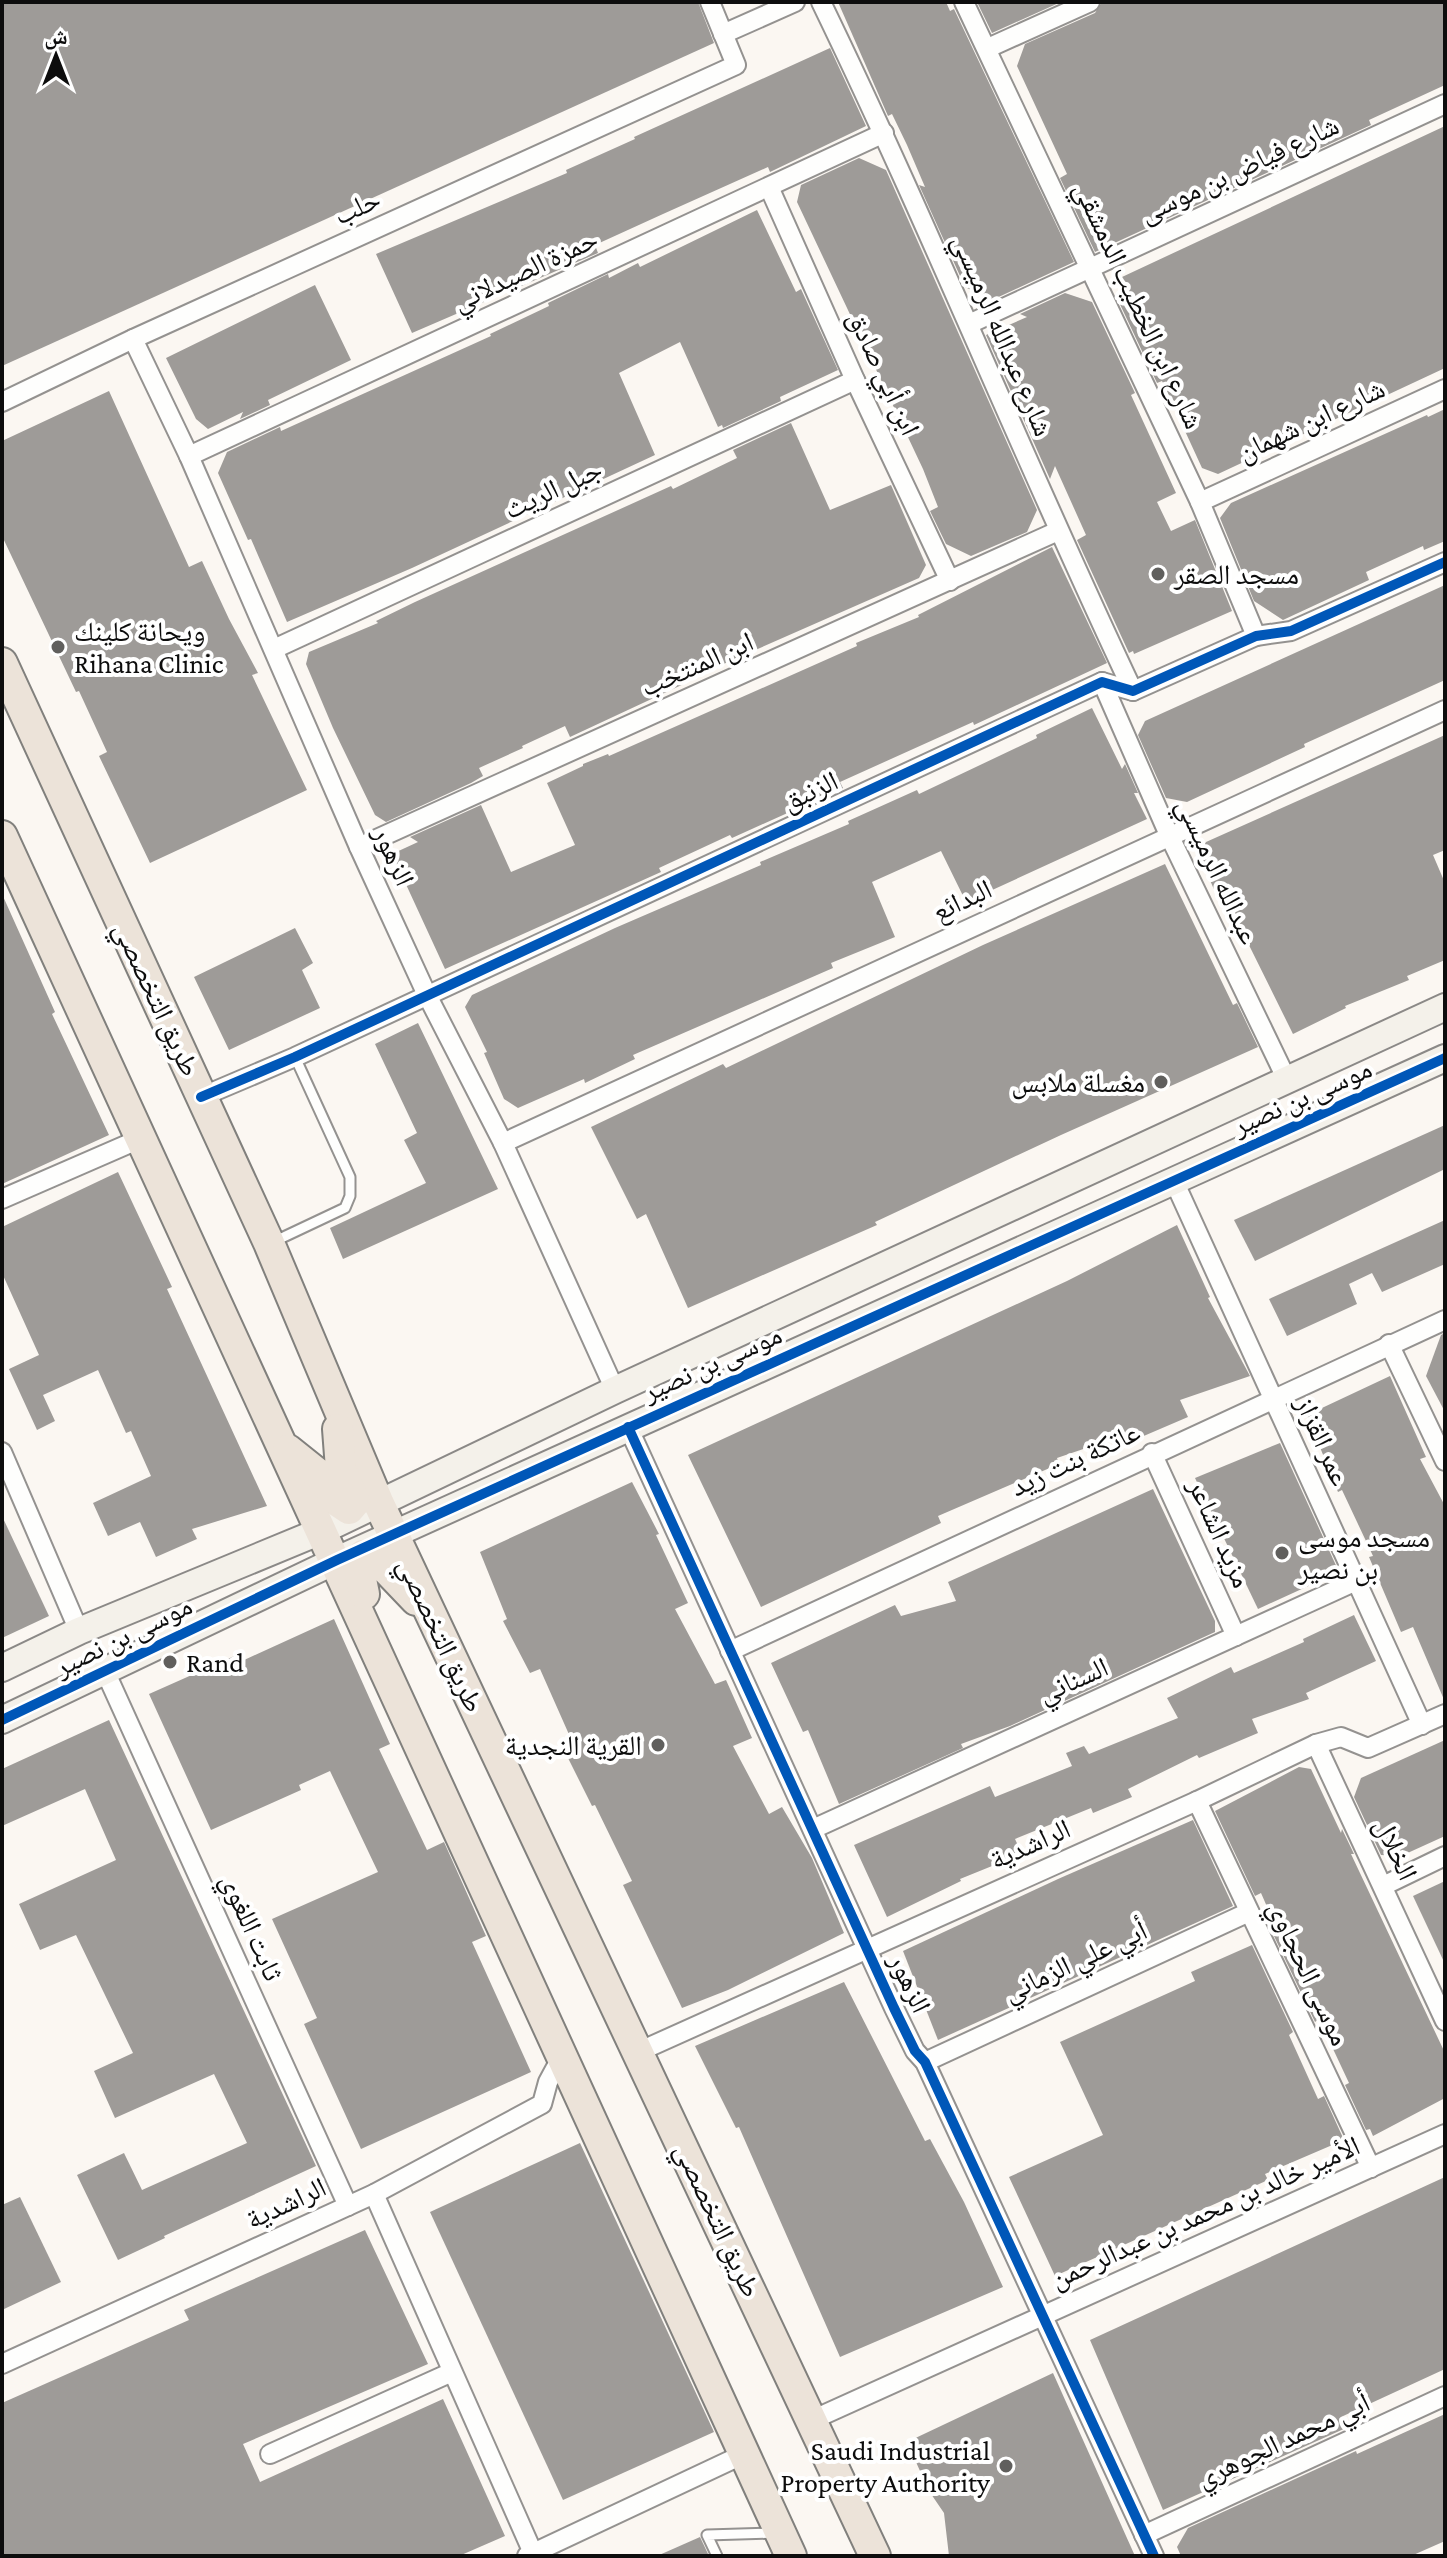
<svg xmlns="http://www.w3.org/2000/svg" width="1447" height="2558" viewBox="0 0 1447 2558" font-family="'Crimson Pro','Noto Naskh Arabic',serif">
<style>
.building{fill:#9e9b98}
.lines{fill:none;stroke-linecap:round;stroke-linejoin:round}
.lane-casing{stroke:#949290;stroke-width:13}
.street-casing{stroke:#949290;stroke-width:22}
.secondary-casing{stroke:#8b8987;stroke-width:30}
.primary-casing{stroke:#81807d;stroke-width:34}
.lane{stroke:#fefefd;stroke-width:9}
.street{stroke:#fefefd;stroke-width:18}
.secondary{stroke:#f4f1ea;stroke-width:26}
.primary{stroke:#ece3d9;stroke-width:30}
.cycleway-casing{stroke:#fff;stroke-width:15}
.cycleway{stroke:#0057b8;stroke-width:10}
.poi-dot{fill:#605f5d;stroke:#fff;stroke-width:3}
.labels{text-anchor:middle;dominant-baseline:central;stroke-width:8;stroke-linejoin:round;paint-order:stroke}
.street-label{font-size:28px;fill:#0d0d0d;stroke:#fff}
.poi-label{font-size:28px;fill:#0d0d0d;stroke:#fff;text-anchor:start}
</style>
<rect width="100%" height="100%" fill="#fbf7f2"/>
<g class="building">
<polygon points="2,2 698,2 714,43 2,366"/>
<polygon points="838,2 946,2 950,11 954,9 1074,262 992,300 965,287 919,185 925,187 907,145 892,114 888,116"/>
<polygon points="977,2 1061,2 992,33"/>
<polygon points="1102,2 1445,2 1445,85 1369,120 1371,125 1095,252 1060,178 1067,174 1017,66 1025,44 1095,13"/>
<polygon points="830,48 866,126 770,172 768,167 663,214 595,245 598,253 412,333 376,254 567,173 566,170 635,139 634,137"/>
<polygon points="1445,126 1445,368 1218,474 1202,468 1162,381 1157,383 1117,298 1122,277"/>
<polygon points="859,158 886,170 1037,510 1027,532 971,556 946,544 930,511 938,507 923,469 797,202 801,185"/>
<polygon points="757,210 796,292 801,289 838,370 780,397 781,401 723,428 722,425 718,427 680,342 619,373 655,455 412,568 287,622 251,539 248,540 218,473 227,452 280,427 281,431 491,336 490,334 549,306 548,303 608,274 609,278 638,263 640,267"/>
<polygon points="315,285 351,360 268,400 270,405 240,419 243,412 208,429 196,419 166,358"/>
<polygon points="1065,293 1092,302 1135,393 1131,395 1176,493 1157,502 1171,531 1195,520 1232,611 1134,654 1133,651 1129,653 1077,540 1086,535 1055,466 1050,479 986,335 1027,317 1020,314"/>
<polygon points="109,391 189,567 202,561 229,619 258,673 252,675 307,790 150,863 99,756 107,752 79,691 76,692 2,536 2,441"/>
<polygon points="1445,409 1445,541 1424,550 1423,546 1366,572 1369,580 1283,620 1254,601 1220,518 1231,503 1427,415 1428,417"/>
<polygon points="791,423 830,510 891,485 926,565 919,578 687,680 688,682 570,737 565,726 522,746 523,748 479,768 483,776 471,783 386,822 375,815 333,728 306,664 309,652 378,623 376,621 415,602 671,486 673,489 737,458 733,450"/>
<polygon points="1052,547 1107,663 974,725 973,722 840,782 843,788 732,838 730,835 659,868 661,872 445,969 392,854 418,842 410,837 481,805 511,872 575,845 547,783 583,766 583,764 608,754 609,756 857,646 856,643 919,617 918,615"/>
<polygon points="1445,585 1445,680 1304,744 1305,747 1187,802 1166,798 1138,735 1145,721"/>
<polygon points="1092,708 1122,769 1125,764 1138,793 1134,793 1147,819 966,902 941,851 872,882 895,937 831,963 833,968 633,1055 635,1059 585,1083 584,1079 518,1108 504,1099 484,1053 487,1052 465,1007 472,995 615,928 761,865 760,862 849,824 848,821 917,790 919,794 1037,738 1036,735"/>
<polygon points="1445,735 1445,850 1433,855 1445,883 1445,960 1407,976 1409,980 1345,1006 1346,1008 1293,1034 1241,929 1233,933 1199,855 1206,842"/>
<polygon points="1165,864 1233,1005 1237,1003 1258,1047 1061,1135 875,1222 877,1225 688,1308 646,1214 637,1219 591,1127 723,1064 726,1068 983,945"/>
<polygon points="2,894 55,1012 52,1014 109,1135 2,1184"/>
<polygon points="295,928 313,963 302,970 320,1008 229,1050 194,977"/>
<polygon points="418,1023 498,1189 343,1259 330,1228 426,1183 404,1140 417,1133 375,1044"/>
<polygon points="1445,1125 1445,1169 1255,1261 1234,1220"/>
<polygon points="118,1172 172,1287 167,1289 267,1506 192,1529 197,1539 156,1557 140,1522 108,1536 93,1503 151,1476 131,1431 126,1433 98,1370 43,1395 55,1421 37,1430 9,1369 39,1355 2,1273 2,1227"/>
<polygon points="1445,1220 1445,1264 1382,1292 1372,1273 1349,1284 1357,1304 1287,1336 1269,1299"/>
<polygon points="1177,1225 1210,1297 1208,1298 1250,1376 1180,1400 1188,1417 1139,1438 1136,1431 1057,1458 1059,1464 938,1516 941,1523 761,1607 688,1455 1067,1281"/>
<polygon points="1445,1333 1445,1412 1426,1376 1441,1335"/>
<polygon points="1390,1376 1426,1457 1420,1459 1445,1506 1445,1702 1413,1627 1401,1632 1369,1557 1373,1556 1342,1490 1338,1492 1307,1415"/>
<polygon points="1280,1443 1339,1572 1258,1609 1195,1478"/>
<polygon points="632,1482 659,1534 656,1535 688,1603 675,1609 715,1684 726,1680 752,1738 733,1746 769,1814 782,1807 812,1858 844,1933 728,1990 682,2008 623,1885 632,1881 595,1805 592,1806 565,1752 575,1748 540,1669 530,1673 503,1621 507,1619 480,1552"/>
<polygon points="1153,1489 1215,1621 1215,1632 1010,1726 961,1744 963,1748 839,1804 808,1730 803,1732 771,1663 895,1605 901,1616 956,1601 948,1582"/>
<polygon points="2,1516 49,1616 2,1638"/>
<polygon points="1354,1615 1376,1661 1306,1693 1309,1699 1252,1719 1258,1733 1199,1758 1197,1755 1128,1789 1132,1797 1093,1813 1091,1808 1015,1839 1022,1854 960,1879 961,1881 887,1917 854,1845 990,1786 995,1797 1072,1766 1066,1753 1084,1746 1089,1754 1178,1718 1167,1698 1231,1667 1234,1673 1304,1642 1303,1639"/>
<polygon points="334,1619 390,1744 379,1749 427,1850 444,1842 486,1936 472,1942 531,2072 361,2149 304,2024 317,2018 272,1919 378,1872 330,1771 299,1785 301,1790 211,1830 149,1694 239,1654 242,1661"/>
<polygon points="109,1720 316,2166 164,2236 165,2238 118,2260 77,2175 124,2153 142,2190 247,2143 214,2074 115,2118 94,2071 133,2053 76,1935 40,1950 19,1904 116,1860 85,1789 2,1826 2,1769"/>
<polygon points="1445,1740 1445,1836 1401,1856 1381,1855 1354,1797 1361,1778"/>
<polygon points="1299,1767 1311,1769 1341,1833 1342,1829 1354,1854 1351,1854 1445,2053 1445,2098 1373,2136 1370,2129 1366,2130 1345,2085 1349,2083 1319,2019 1315,2022 1274,1936 1279,1934 1261,1893 1255,1896 1215,1811"/>
<polygon points="1193,1820 1233,1906 938,2040 903,1951 1058,1879"/>
<polygon points="1445,1881 1445,1964 1413,1896"/>
<polygon points="1252,1945 1293,2032 1289,2035 1318,2099 1324,2096 1344,2140 1265,2174 1268,2180 1055,2276 1009,2177 1103,2135 1060,2042 1195,1981 1191,1972"/>
<polygon points="844,1982 925,2141 930,2139 964,2202 1003,2287 840,2357 739,2127 736,2128 695,2046"/>
<polygon points="580,2143 714,2432 563,2500 430,2212"/>
<polygon points="1445,2177 1445,2369 1341,2417 1346,2428 1163,2510 1090,2340"/>
<polygon points="20,2197 61,2282 2,2310 2,2205"/>
<polygon points="365,2230 428,2364 243,2444 260,2482 443,2399 505,2536 459,2556 2,2556 2,2403 189,2320 184,2310"/>
<polygon points="1053,2373 1135,2556 949,2556 944,2513 929,2491 907,2442"/>
<polygon points="1445,2414 1445,2541 1411,2556 1181,2556 1177,2547 1188,2528 1356,2451 1357,2454"/>
<polygon points="700,2537 709,2556 657,2556"/>
</g>
<g class="lines">
<g class="lane-casing">
<g id="lane">
<polyline points="273,1242 345,1208 350,1196 350,1177 295,1057"/>
<polyline points="717,2556 707,2535 776,2533"/>
</g>
</g>
<g class="street-casing">
<g id="street">
<path d="M821,2C931,229 1025,463 1133,691"/>
<polyline points="964,2 1200,502 1256,636"/>
<polyline points="723,34 795,2"/>
<polyline points="988,48 1090,2"/>
<polyline points="769,187 855,380 950,581"/>
<polyline points="969,324 1445,104"/>
<polyline points="133,339 189,456 359,847 427,995 503,1143 615,1390"/>
<polyline points="2,402 133,339 736,65 710,2"/>
<polyline points="189,456 884,133"/>
<polyline points="1200,502 1445,389"/>
<polyline points="274,649 855,380"/>
<polyline points="1102,682 1169,835 1287,1080"/>
<polyline points="359,847 1058,531"/>
<polyline points="201,1097 295,1057 1102,682 1133,691 1256,636 1291,631 1445,562"/>
<polyline points="503,1143 1445,710"/>
<polyline points="1174,1181 1422,1725"/>
<polyline points="2,1199 142,1138"/>
<polyline points="1389,1344 1445,1461"/>
<polyline points="628,1427 894,2008 915,2051 925,2062 1154,2556"/>
<polyline points="2,1452 79,1631"/>
<polyline points="1152,1453 1236,1636"/>
<polyline points="730,1651 1445,1320"/>
<polyline points="105,1671 348,2206"/>
<polyline points="1316,1744 1445,2021"/>
<polyline points="1197,1801 1371,2168"/>
<polyline points="813,1829 1356,1581"/>
<polyline points="1383,1886 1445,1856"/>
<polyline points="638,2052 1197,1801 1316,1744 1341,1737 1368,1748 1445,1714"/>
<polyline points="925,2062 1249,1912"/>
<polyline points="374,2194 533,2553"/>
<polyline points="2,2364 374,2194 542,2104 548,2082 561,2058"/>
<polyline points="812,2420 1445,2134"/>
<polyline points="270,2454 452,2372"/>
<polyline points="1144,2535 1445,2396"/>
<polyline points="527,2556 744,2454"/>
</g>
</g>
<g class="secondary-casing">
<g id="secondary">
<polyline points="2,1668 79,1631 321,1531 615,1390 1445,1007"/>
<polyline points="2,1720 337,1560 1445,1058"/>
</g>
</g>
<g class="primary-casing">
<g id="primary">
<polyline points="2,663 269,1243 379,1504 875,2556"/>
<path d="M2,836C267,1408 529,1982 791,2556"/>
<polyline points="288,1450 323,1478 337,1501 349,1509 355,1502 341,1469 338,1429"/>
<polyline points="364,1594 357,1560 363,1555 372,1554 416,1600"/>
</g>
</g>
<use href="#lane" class="lane"/>
<use href="#street" class="street"/>
<use href="#secondary" class="secondary"/>
<use href="#primary" class="primary"/>
<g class="cycleway-casing">
<g id="cycleway">
<polyline points="201,1097 295,1057 1102,682 1133,691 1256,636 1291,631 1445,562"/>
<polyline points="628,1427 894,2008 915,2051 925,2062 1154,2556"/>
<polyline points="2,1720 337,1560 1445,1058"/>
</g>
</g>
<use href="#cycleway" class="cycleway"/>
</g>
<g class="poi-dot">
<circle cx="1158" cy="574" r="8"/>
<circle cx="58" cy="647" r="8"/>
<circle cx="1161" cy="1082" r="8"/>
<circle cx="1282" cy="1553" r="8"/>
<circle cx="170" cy="1662" r="8"/>
<circle cx="658" cy="1745" r="8"/>
<circle cx="1006" cy="2466" r="8"/>
</g>
<g class="labels">
<g class="street-label">
<text transform="translate(1239 169) rotate(-25)">شارع فياض بن موسى</text>
<text transform="translate(357 207) rotate(-24)">حلب</text>
<text transform="translate(525 270) rotate(-25)">حمزة الصيدلاني</text>
<text transform="translate(1139 305) rotate(65)">شارع ابن الخطيب الدمشقي</text>
<text transform="translate(1003 335) rotate(67)">شارع عبدالله الرميسي</text>
<text transform="translate(884 373) rotate(65)">ابن أبي صادق</text>
<text transform="translate(1311 420) rotate(-25)">شارع ابن شهمان</text>
<text transform="translate(553 489) rotate(-25)">جبل الريث</text>
<text transform="translate(697 664) rotate(-24)">ابن المنتخب</text>
<text transform="translate(810 791) rotate(-25)">الزنبق</text>
<text transform="translate(394 856) rotate(66)">الزهور</text>
<text transform="translate(1218 871) rotate(65)">عبدالله الرميسي</text>
<text transform="translate(962 900) rotate(-25)">البدائع</text>
<text transform="translate(157 999) rotate(65)">طريق التخصصي</text>
<text transform="translate(1302 1097) rotate(-24)">موسى بن نصير</text>
<text transform="translate(712 1363) rotate(-24)">موسى بن نصير</text>
<text transform="translate(1323 1441) rotate(66)">عمر القزاز</text>
<text transform="translate(1075 1459) rotate(-25)">عاتكة بنت زيد</text>
<text transform="translate(1220 1533) rotate(66)">مزيد الشاعر</text>
<text transform="translate(441 1635) rotate(65)">طريق التخصصي</text>
<text transform="translate(123 1636) rotate(-26)">موسى بن نصير</text>
<text transform="translate(1073 1680) rotate(-24)">السناني</text>
<text transform="translate(1030 1844) rotate(-24)">الراشدية</text>
<text transform="translate(1396 1849) rotate(65)">الخلال</text>
<text transform="translate(252 1927) rotate(66)">ثابت اللغوي</text>
<text transform="translate(1075 1961) rotate(-25)">أبي علي الزماني</text>
<text transform="translate(1309 1973) rotate(65)">موسى الحجاوي</text>
<text transform="translate(910 1983) rotate(65)">الزهور</text>
<text transform="translate(286 2203) rotate(-25)">الراشدية</text>
<text transform="translate(1205 2212) rotate(-24)">الأمير خالد بن محمد بن عبدالرحمن</text>
<text transform="translate(718 2220) rotate(65)">طريق التخصصي</text>
<text transform="translate(1283 2440) rotate(-25)">أبي محمد الجوهري</text>
</g>
<g class="poi-label">
<text x="1174" y="574">مسجد الصقر</text>
<text x="74" y="631">ويحانة كلينك<tspan x="74" dy="32">Rihana Clinic</tspan></text>
<text x="1145" y="1082" text-anchor="end">مغسلة ملابس</text>
<text x="1298" y="1537">مسجد موسى<tspan x="1298" dy="32">بن نصير</tspan></text>
<text x="186" y="1662">Rand</text>
<text x="642" y="1745" text-anchor="end">القرية النجدية</text>
<text x="990" y="2450" text-anchor="end">Saudi Industrial<tspan x="990" dy="32">Property Authority</tspan></text>
</g>
</g>
<rect width="1447" height="2558" fill="none" stroke="#0d0d0d" stroke-width="8"/>
<g transform="translate(56 56)" stroke="#ffffff" stroke-width="6" paint-order="stroke">
<path d="M0-6L14 30L0 20L-14 30Z" fill="#0d0d0d"/>
<text y="-12" font-size="22" font-weight="bold" text-anchor="middle" fill="#0d0d0d">ش</text>
</g>
</svg>
